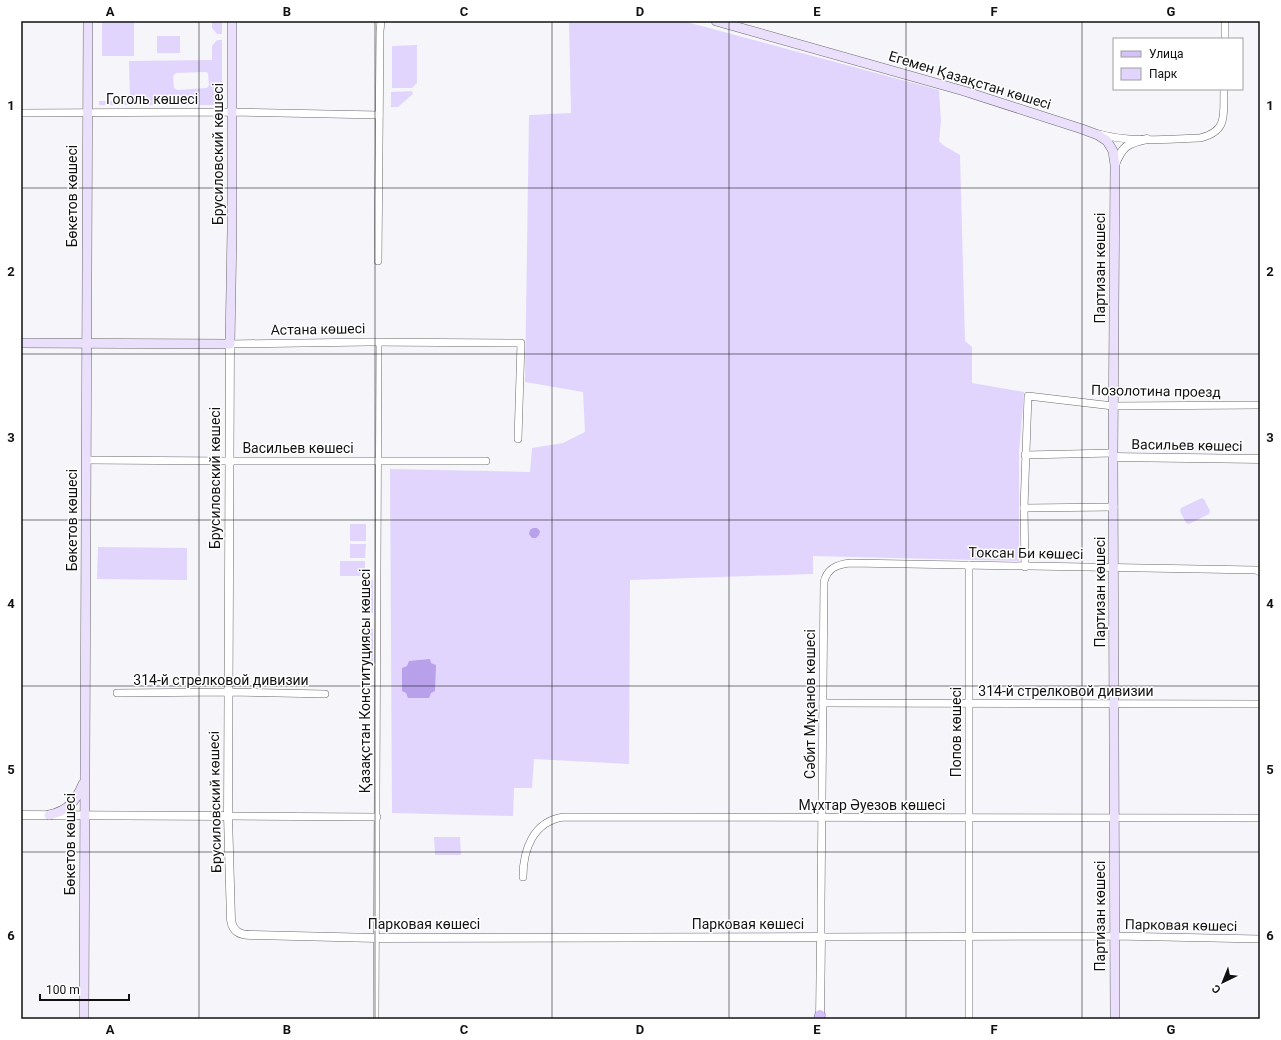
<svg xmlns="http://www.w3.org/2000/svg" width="1281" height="1040" viewBox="0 0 1281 1040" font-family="Roboto,sans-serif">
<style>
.green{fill:#e1d5fd;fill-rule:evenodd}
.water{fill:#b8a0ea}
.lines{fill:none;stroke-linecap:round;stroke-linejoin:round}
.pedestrian-casing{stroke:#6b696e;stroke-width:6}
.minor-casing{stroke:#6b696e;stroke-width:8}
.tertiary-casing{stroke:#6b696e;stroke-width:9}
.secondary-casing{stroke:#6b696e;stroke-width:10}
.primary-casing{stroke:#7e68a6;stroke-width:11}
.pedestrian{stroke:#fff;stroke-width:5}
.minor{stroke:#fff;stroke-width:7}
.tertiary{stroke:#fff;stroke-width:8}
.secondary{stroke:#eae0fc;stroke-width:9}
.primary{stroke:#d4c1fa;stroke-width:10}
.grid{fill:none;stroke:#111112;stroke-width:1;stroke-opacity:0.55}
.labels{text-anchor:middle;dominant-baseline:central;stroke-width:3;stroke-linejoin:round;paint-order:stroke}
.street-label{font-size:14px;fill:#111112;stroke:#fff}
.neatline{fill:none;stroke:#111112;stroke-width:1.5}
.grid-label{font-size:13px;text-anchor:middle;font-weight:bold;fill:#111112}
</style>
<rect width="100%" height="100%" fill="#f6f5fa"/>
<g class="green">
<rect x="102" y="21" width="32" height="35"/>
<polygon points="212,21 222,21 222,34 217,34 212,28"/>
<polygon points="569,21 683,21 939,90 941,121 939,141 943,145 960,155 965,341 972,347 972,383 1024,392 1019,452 1019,561 813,556 813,574 630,580 629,764 534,759 532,788 514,788 513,816 392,813 390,469 530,472 532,448 563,443 585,432 583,392 525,382 529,115 571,113"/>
<rect x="157" y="36" width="23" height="17"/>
<path d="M217,40H222V105H99V101H130L129,61L212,60V46ZM206,72L208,73L209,85L207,88L177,90L174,88L173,76L176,73Z"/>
<polygon points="417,45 417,83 412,88 392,88 392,46"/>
<polygon points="412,91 413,94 398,107 391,107 391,92"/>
<polygon points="1202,498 1204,499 1210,511 1209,514 1189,524 1186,523 1180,511 1181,508"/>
<rect x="350" y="524" width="16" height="17"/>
<polygon points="350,544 366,544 365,558 350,558"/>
<polygon points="98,547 187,548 187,580 97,579"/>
<rect x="340" y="561" width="25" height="15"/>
<rect x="369" y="580" width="4" height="33"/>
<rect x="369" y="629" width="4" height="32"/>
<polygon points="434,837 460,837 461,855 435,855"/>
</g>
<g class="water">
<polygon points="533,528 537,528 540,531 539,535 536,538 532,538 529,534 530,530"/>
<polygon points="430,659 431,663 436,665 435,691 431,693 429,698 408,698 406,693 402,691 402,668 407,666 409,661"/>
</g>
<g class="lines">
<g class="pedestrian-casing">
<polyline id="pedestrian" points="376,1019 379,342"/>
</g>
<g class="minor-casing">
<g id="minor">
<polyline points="1225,39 1225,21"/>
<polyline points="21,113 233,112 379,115"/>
<path d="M1099,134C1132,143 1167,139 1200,138C1229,131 1223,114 1224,89"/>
<polyline points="378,261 380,31 381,21"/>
<polyline points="230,344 368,342 521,343 518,439"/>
<polyline points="1025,455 1113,453"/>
<polyline points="86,460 229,461 486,461"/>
<polyline points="1024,508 1114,507"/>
<polyline points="969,565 969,1019"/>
<polyline points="1025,567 1024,508 1028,396 1113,406 1260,405"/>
<path d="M1260,572L1256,570L851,563C838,564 827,568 824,582L821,905V937L1114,936L1260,939"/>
<polyline points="117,693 228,692 325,694"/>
<polyline points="823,703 1260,704"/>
<polyline points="228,816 377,817"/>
<path d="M523,877C523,850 533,821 564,817L1260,818"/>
</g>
</g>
<g class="tertiary-casing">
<g id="tertiary">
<path d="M1115,165C1122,146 1128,143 1147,139"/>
<path d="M230,344L228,816L231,920C233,932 240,935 251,935L376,938L821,937L820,1019"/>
<polyline points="1113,457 1260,459"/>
<polyline points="21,815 228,816"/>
</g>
</g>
<g class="secondary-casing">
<g id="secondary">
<polyline points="716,21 964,91 1082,129 1098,135 1107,141 1113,151 1115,165 1113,457 1115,1019"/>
<polyline points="21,343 230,344 232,230 232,21"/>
<path d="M49,815C68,811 76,801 83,784"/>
<polyline points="84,1019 88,21"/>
</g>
</g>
<g class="primary-casing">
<polyline id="primary" points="819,1019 820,1015"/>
</g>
<use href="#pedestrian" class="pedestrian"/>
<use href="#minor" class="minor"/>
<use href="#tertiary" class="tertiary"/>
<use href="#secondary" class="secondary"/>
<use href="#primary" class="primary"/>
</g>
<path class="grid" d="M199,21V1019M375,21V1019M552,21V1019M729,21V1019M906,21V1019M1082,21V1019M21,188H1260M21,354H1260M21,520H1260M21,686H1260M21,852H1260"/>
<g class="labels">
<g class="street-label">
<text transform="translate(970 80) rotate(17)">Егемен Қазақстан көшесі</text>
<text x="152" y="99">Гоголь көшесі</text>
<text transform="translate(218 154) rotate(-90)">Брусиловский көшесі</text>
<text transform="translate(72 196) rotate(-90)">Бөкетов көшесі</text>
<text transform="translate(1100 268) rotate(-90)">Партизан көшесі</text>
<text transform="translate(318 329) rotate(-1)">Астана көшесі</text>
<text transform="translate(1156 391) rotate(1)">Позолотина проезд</text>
<text transform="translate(1187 445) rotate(1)">Васильев көшесі</text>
<text x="298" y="448">Васильев көшесі</text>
<text transform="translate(215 478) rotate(-90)">Брусиловский көшесі</text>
<text transform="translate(72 520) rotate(-90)">Бөкетов көшесі</text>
<text transform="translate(1026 553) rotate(1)">Токсан Би көшесі</text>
<text transform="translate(1100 592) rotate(-90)">Партизан көшесі</text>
<text x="221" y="680">314-й стрелковой дивизии</text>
<text transform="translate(365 681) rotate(-90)">Қазақстан Конституциясы көшесі</text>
<text x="1066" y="691">314-й стрелковой дивизии</text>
<text transform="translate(810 704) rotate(-90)">Сәбит Мұқанов көшесі</text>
<text transform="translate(956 732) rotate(-90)">Попов көшесі</text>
<text transform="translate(215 802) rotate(-91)">Брусиловский көшесі</text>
<text x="872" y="805">Мұхтар Әуезов көшесі</text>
<text transform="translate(70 844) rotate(-90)">Бөкетов көшесі</text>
<text transform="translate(1100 916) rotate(-90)">Партизан көшесі</text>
<text x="424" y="924">Парковая көшесі</text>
<text x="748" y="924">Парковая көшесі</text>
<text transform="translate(1181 925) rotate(1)">Парковая көшесі</text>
</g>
</g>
<rect width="1281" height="1040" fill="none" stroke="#ffffff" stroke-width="44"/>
<rect x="1113" y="38" width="130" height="52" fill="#ffffff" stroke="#a0a0a0"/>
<rect x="1121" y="51" width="20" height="6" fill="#d4c1fa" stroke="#a0a0a0"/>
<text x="1149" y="58" font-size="12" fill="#111112">Улица</text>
<rect x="1121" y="68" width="20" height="12" fill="#e1d5fd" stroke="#a0a0a0"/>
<text x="1149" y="78" font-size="12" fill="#111112">Парк</text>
<g transform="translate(1223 982) rotate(223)" stroke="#ffffff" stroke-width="3" paint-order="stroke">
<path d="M0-3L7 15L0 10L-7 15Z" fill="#111112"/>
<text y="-6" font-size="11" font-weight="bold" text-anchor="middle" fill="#111112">С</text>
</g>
<path d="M40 994v6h89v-6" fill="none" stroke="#111112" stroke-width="2"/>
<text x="46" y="994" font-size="12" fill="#111112" stroke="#ffffff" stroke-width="3" paint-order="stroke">100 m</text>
<rect x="22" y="22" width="1237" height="996" class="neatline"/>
<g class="grid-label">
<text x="110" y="16">A</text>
<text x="287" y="16">B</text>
<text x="464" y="16">C</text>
<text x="640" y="16">D</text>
<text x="817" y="16">E</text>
<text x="994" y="16">F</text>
<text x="1171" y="16">G</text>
<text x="11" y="110">1</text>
<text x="1270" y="110">1</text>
<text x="11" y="276">2</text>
<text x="1270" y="276">2</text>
<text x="11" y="442">3</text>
<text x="1270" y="442">3</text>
<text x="11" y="608">4</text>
<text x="1270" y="608">4</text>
<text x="11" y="774">5</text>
<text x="1270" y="774">5</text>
<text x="11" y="940">6</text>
<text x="1270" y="940">6</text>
<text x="110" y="1034">A</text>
<text x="287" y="1034">B</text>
<text x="464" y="1034">C</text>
<text x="640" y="1034">D</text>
<text x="817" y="1034">E</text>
<text x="994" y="1034">F</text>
<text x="1171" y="1034">G</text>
</g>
</svg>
